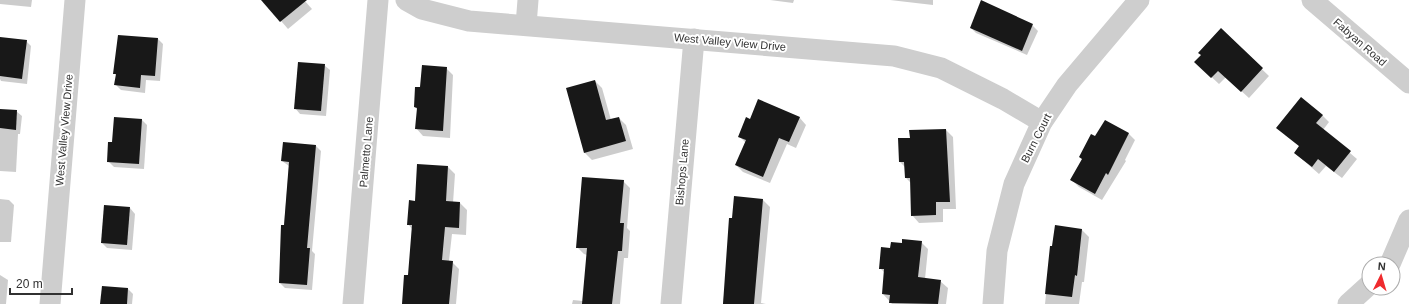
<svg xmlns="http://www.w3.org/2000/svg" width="1409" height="304" viewBox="0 0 1409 304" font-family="Helvetica,sans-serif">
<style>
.shadow{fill:#0003}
.building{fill:#181818}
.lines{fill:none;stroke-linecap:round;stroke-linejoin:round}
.minor{stroke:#cecece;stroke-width:21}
.labels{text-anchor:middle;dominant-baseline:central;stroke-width:4;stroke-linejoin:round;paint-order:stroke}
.street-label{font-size:11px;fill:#313131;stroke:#fff}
</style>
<rect width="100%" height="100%" fill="#fff"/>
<g class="shadow">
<polygon points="0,0 32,0 31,7 0,4"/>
<polygon points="263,0 304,0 312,9 288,29"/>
<polygon points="770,0 794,0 793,3"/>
<polygon points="890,0 933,0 933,5"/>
<polygon points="1032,25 1038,31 1027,55 976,33 971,28"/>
<polygon points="1221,30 1269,76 1249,98 1226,77 1219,84 1203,69"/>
<polygon points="158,39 163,44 160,81 146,80 145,93 121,90 116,85 117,76 114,73"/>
<polygon points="26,41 31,46 27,84 1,81 0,79 0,43"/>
<polygon points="324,65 330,70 326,116 300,114 295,108"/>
<polygon points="446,68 453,75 450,138 423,136 416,128 418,110 415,107 420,88"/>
<polygon points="595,81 602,88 611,120 619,118 626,125 633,149 592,160 585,153 567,89"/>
<polygon points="0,110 16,111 22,116 20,134 18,134 16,172 0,171"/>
<polygon points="1322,115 1329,122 1323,130 1357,159 1342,178 1326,166 1319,174 1295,153 1300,147 1285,135"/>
<polygon points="799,117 806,125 796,148 787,144 770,183 743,172 736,165 746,143 740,137 750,120"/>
<polygon points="142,120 147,125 144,169 114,167 108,161 113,144"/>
<polygon points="946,130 953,137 956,209 943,209 943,222 919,223 912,215 911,183 906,178 906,168 900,162"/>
<polygon points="1128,133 1135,140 1125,160 1126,161 1102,200 1079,187 1072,180 1096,138"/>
<polygon points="316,146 321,151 312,251 315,254 312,290 285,288 280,283 282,226 284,226 289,166 282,161"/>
<polygon points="448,167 455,174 453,203 460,203 467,210 466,235 452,234 449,261 452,262 459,269 456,304 403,304 409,276 412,229 408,224 416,202"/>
<polygon points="623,181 630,188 627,228 630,231 628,258 624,258 620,304 572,304 573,300 583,301 587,255 584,254 577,247"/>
<polygon points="0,199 9,200 14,205 11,242 0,242"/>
<polygon points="763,200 770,207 761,303 766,304 723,304 733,219"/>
<polygon points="130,208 135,214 132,250 107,248 102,243"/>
<polygon points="1082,230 1089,237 1084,282 1082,282 1079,304 1045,304 1051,247"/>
<polygon points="921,242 928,249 925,279 940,281 948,288 946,304 892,304 883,294 885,273 880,268 891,249 903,244"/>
<polygon points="0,275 8,280 6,304 0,304"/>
<polygon points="128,289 133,294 132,304 101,304"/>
</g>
<g class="building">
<polygon points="261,0 307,0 280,22"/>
<polygon points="981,0 1033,24 1022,51 970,28"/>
<polygon points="1221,28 1263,68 1241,92 1218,71 1211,78 1194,62 1201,55 1198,53"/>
<polygon points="118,35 158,38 155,76 141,75 140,88 114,85 116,74 113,74"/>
<polygon points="0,37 27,40 22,79 0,76"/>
<polygon points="298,62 325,64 321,111 294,109"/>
<polygon points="422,65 447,67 443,131 415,129 417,108 414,107 415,87 420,87"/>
<polygon points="595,80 606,120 619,117 626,141 584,153 566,88"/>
<polygon points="1301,97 1323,115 1316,123 1351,151 1334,172 1318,159 1312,167 1294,153 1299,146 1276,128"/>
<polygon points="758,99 800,117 789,142 779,138 763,177 735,165 746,140 738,137 746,117 750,119"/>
<polygon points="0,109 17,110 16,130 0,128"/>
<polygon points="114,117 142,119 139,164 107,162 108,142 112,142"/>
<polygon points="1105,120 1129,133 1108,175 1106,173 1095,194 1070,180 1082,159 1079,157 1091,134 1095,136"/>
<polygon points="946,129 950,202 936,202 936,215 911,216 910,178 905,178 904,162 899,162 898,138 910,138 909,130"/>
<polygon points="283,142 316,145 307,248 310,248 307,285 279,283 281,225 284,225 289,162 281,161"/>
<polygon points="417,164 448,166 446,201 460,202 459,228 445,227 442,260 453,261 449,304 402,304 404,275 408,275 412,225 407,225 409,200 415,201"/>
<polygon points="582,177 624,180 620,223 624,223 622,251 618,251 612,304 582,304 587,248 576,248"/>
<polygon points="734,196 763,199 754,304 723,304 729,218 732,218"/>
<polygon points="104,205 130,207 127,245 101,243"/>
<polygon points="1055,225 1082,229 1077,276 1075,275 1072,297 1045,294 1050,246 1052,246"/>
<polygon points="902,239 922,241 918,277 941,280 938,304 889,303 890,295 882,294 884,269 879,269 881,247 890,248 891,242 902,243"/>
<polygon points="102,286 128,288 127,304 100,304"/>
</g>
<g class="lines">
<g class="minor">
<polyline points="406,0 422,9 469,21 894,56 941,68 1003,99 1042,122"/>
<polyline points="1312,0 1409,83"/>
<polyline points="526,25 528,0"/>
<polyline points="1390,264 1409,220"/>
<polyline points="50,304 75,0"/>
<polyline points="353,304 378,0"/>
<polyline points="671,304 694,39"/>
<polyline points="993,304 997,251 1014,184 1042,122 1067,85 1139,0"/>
<polyline points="1348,304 1369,285"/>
</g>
</g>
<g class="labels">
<g class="street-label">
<text transform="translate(730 42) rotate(5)">West Valley View Drive</text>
<text transform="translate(1360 42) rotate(41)">Fabyan Road</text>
<text transform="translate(64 130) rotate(-85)">West Valley View Drive</text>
<text transform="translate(1036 138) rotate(-63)">Burn Court</text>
<text transform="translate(366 152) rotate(-85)">Palmetto Lane</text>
<text transform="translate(682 172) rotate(-85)">Bishops Lane</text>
</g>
</g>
<g transform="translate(1381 276) rotate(5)"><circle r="19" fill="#ffffff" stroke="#adadad"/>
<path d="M0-3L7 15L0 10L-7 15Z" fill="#ef2b2e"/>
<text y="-6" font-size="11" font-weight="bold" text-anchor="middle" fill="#313131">N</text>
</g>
<path d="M10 288v6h62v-6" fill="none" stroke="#313131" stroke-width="2"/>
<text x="16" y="288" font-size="12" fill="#313131" stroke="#ffffff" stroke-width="3" paint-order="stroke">20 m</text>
</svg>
